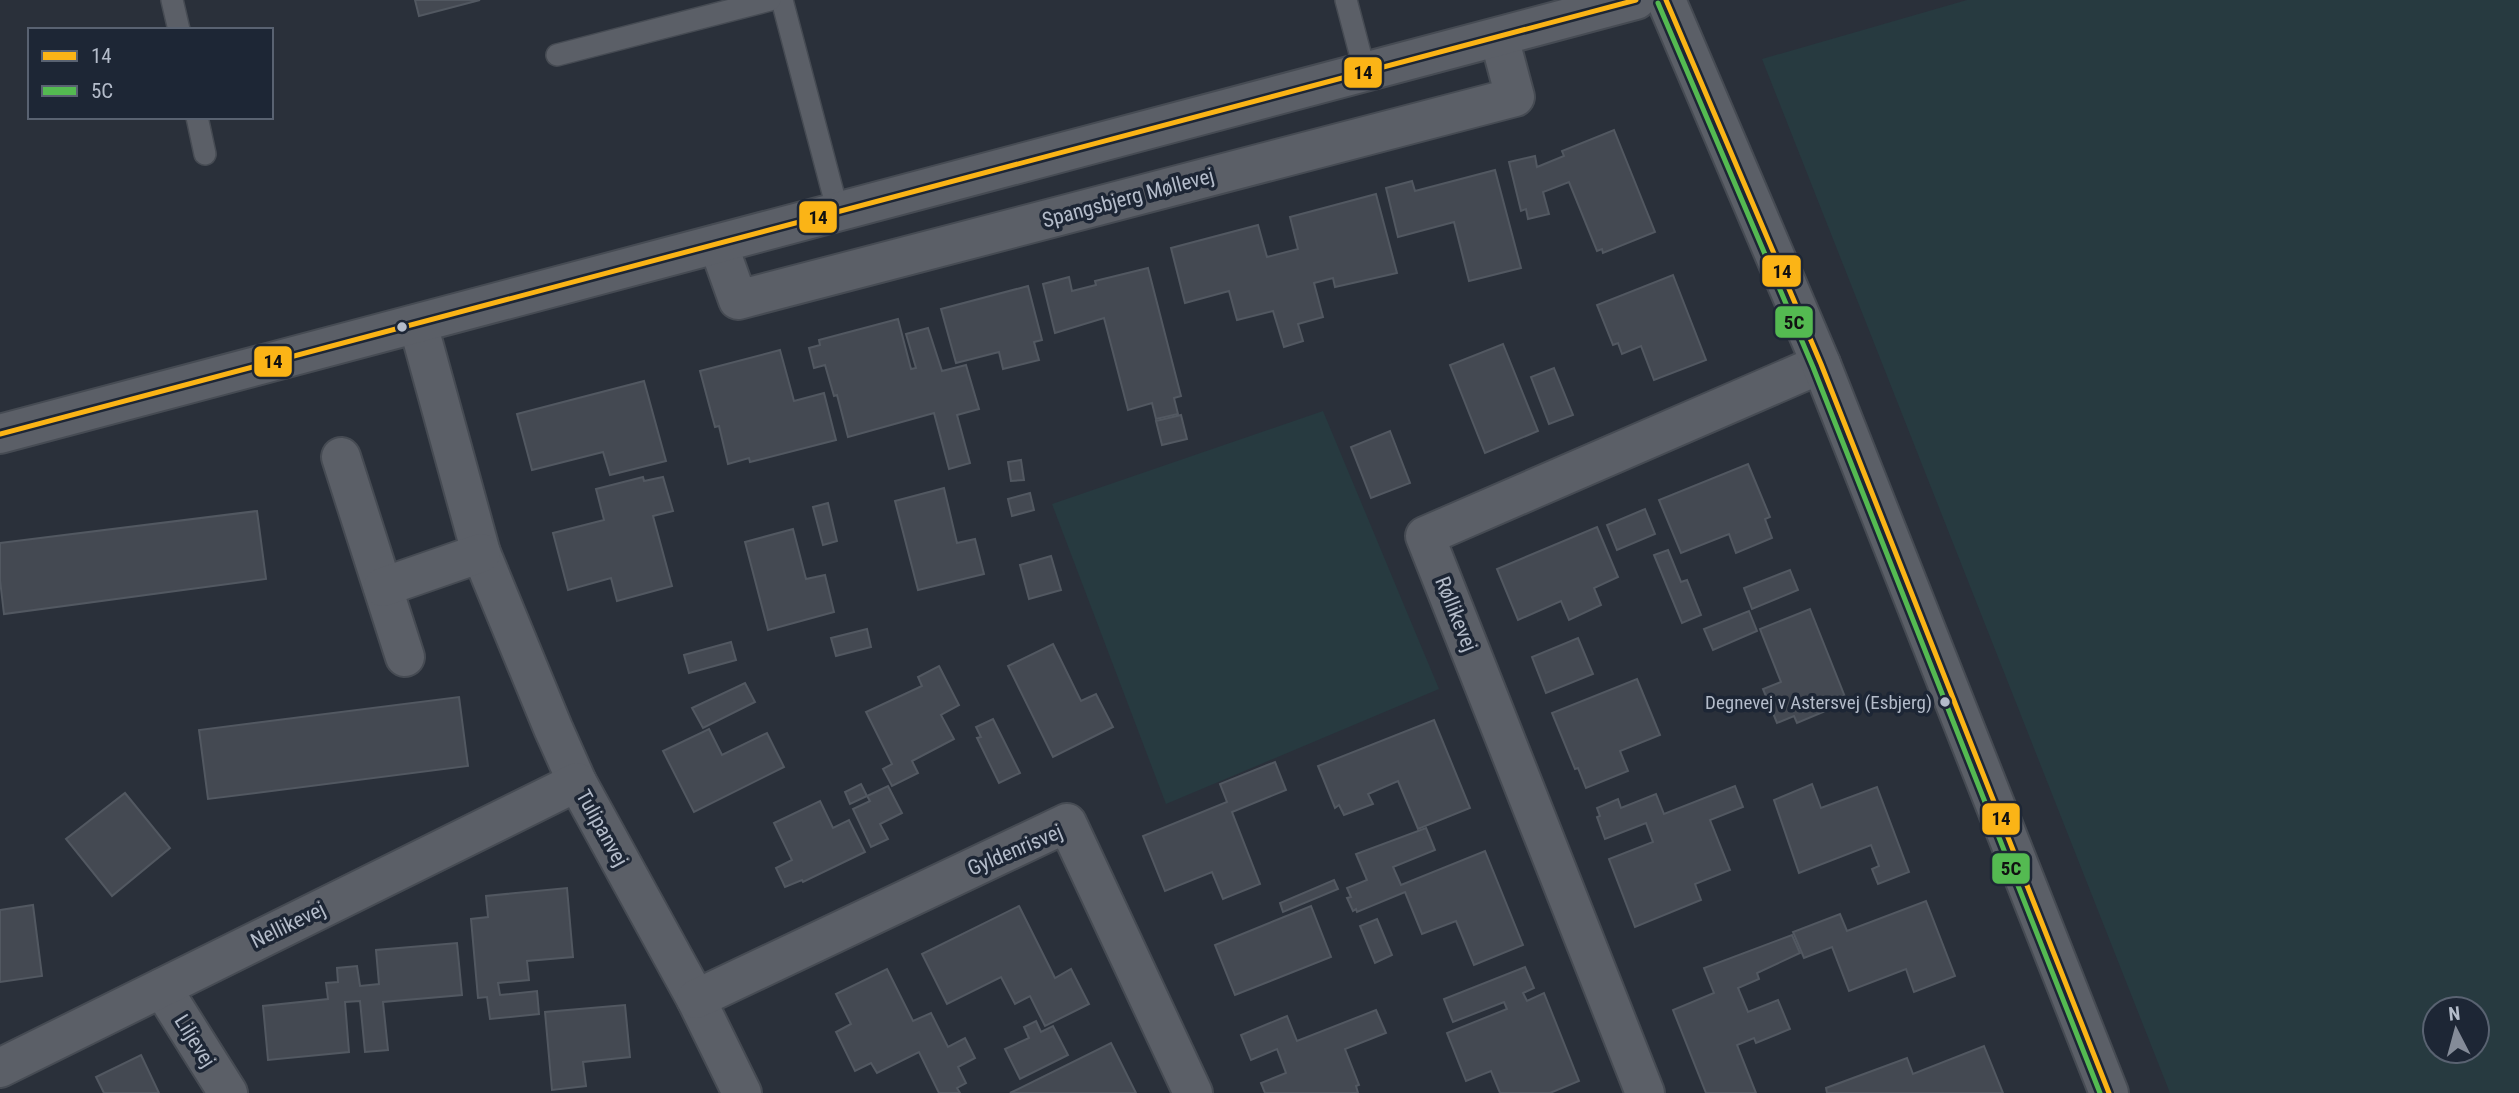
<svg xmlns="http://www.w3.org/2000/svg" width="2519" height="1093" viewBox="0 0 2519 1093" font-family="'Roboto Condensed',sans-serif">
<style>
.green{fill:#273a40;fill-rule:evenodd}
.building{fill:#444952;stroke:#525861;stroke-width:2}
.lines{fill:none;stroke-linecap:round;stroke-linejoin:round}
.service-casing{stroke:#464b53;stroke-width:24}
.minor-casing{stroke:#464b53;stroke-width:42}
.tertiary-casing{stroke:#464b53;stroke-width:42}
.service{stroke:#5b5f67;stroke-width:21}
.minor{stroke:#5b5f67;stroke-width:38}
.tertiary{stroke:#5b5f67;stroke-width:38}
.bus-1-casing{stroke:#1d2635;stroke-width:10}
.bus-2-casing{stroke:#1d2635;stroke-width:10}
.bus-1{stroke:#fbb416;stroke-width:5}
.bus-2{stroke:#54ba51;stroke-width:5}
.bus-dot{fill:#b4bcca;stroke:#1d2635;stroke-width:2.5}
.labels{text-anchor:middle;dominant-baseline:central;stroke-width:7;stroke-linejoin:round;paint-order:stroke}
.bus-label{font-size:19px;fill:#b4bcca;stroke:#1d2635;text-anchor:end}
.street-label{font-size:21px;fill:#b4bcca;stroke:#1d2635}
.line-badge{stroke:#1d2635;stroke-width:2.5}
.pale-badge-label{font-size:19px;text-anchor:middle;font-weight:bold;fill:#111}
</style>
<rect width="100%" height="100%" fill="#2a303a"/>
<g class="green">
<path d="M1967,0H2519V1093H2170L1762,59ZM2477,1009V1051H2435V1009Z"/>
<polygon points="1323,411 1439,689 1166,804 1052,504"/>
</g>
<g class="building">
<polygon points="415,0 480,0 419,16"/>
<polygon points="1614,130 1655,232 1603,253 1602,249 1597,251 1569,182 1543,192 1549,214 1528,219 1526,209 1521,211 1509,162 1535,156 1537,167 1564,156 1562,151"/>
<polygon points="1495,170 1521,268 1469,281 1454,222 1398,237 1386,188 1412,181 1415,191"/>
<polygon points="1376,194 1397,273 1335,287 1333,278 1314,283 1323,317 1298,324 1303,341 1284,347 1273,311 1237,320 1229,291 1185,303 1171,248 1258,225 1267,257 1298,249 1290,217"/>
<polygon points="1148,268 1181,396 1174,398 1178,414 1156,419 1152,403 1128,410 1104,318 1055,333 1043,284 1069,277 1072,291 1096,285 1095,281"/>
<polygon points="1673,275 1706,360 1654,380 1641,346 1622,354 1618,343 1613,345 1597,305"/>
<polygon points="1028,286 1042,340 1034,342 1039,360 1003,369 999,352 956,363 941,309"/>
<polygon points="898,319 911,369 916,368 906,334 928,328 942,371 966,365 979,409 957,415 970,463 949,469 934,413 848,437 837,395 834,396 825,365 814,368 809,348 820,345 819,340"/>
<polygon points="1503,344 1538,431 1485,453 1450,365"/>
<polygon points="780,350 794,401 824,393 836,440 750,462 749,458 728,464 719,426 715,427 700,371"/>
<polygon points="1554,368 1573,415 1549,424 1531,377"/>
<polygon points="644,381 666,461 610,475 603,452 532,470 517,414"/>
<polygon points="1181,415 1187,439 1162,445 1156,421"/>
<polygon points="1390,431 1410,483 1371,498 1351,447"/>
<polygon points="1021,460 1024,480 1011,481 1008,462"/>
<polygon points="1748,464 1770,517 1765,519 1772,538 1736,553 1729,534 1681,553 1659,500"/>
<polygon points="643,477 644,481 663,477 673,511 653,516 672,586 617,601 611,578 568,590 553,533 604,520 596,489"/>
<polygon points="944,488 957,543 975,539 984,574 918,590 895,501"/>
<polygon points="1030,493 1034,510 1012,516 1008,499"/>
<polygon points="828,503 837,541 823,545 813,507"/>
<polygon points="1645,509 1655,534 1617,550 1607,525"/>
<polygon points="257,511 266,579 4,614 0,580 0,543"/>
<polygon points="1597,527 1618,577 1594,588 1601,605 1569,620 1561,601 1518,620 1497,569"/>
<polygon points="793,529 806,579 825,575 834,612 768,630 745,542"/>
<polygon points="1668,550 1681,582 1687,580 1701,615 1682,623 1654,555"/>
<polygon points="1051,556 1061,590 1029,599 1020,565"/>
<polygon points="1790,570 1798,590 1752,609 1744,588"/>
<polygon points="1810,609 1847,702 1797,723 1794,716 1777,723 1763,689 1781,682 1760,629"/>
<polygon points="1749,611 1757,631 1713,650 1704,629"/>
<polygon points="867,629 871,647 836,656 831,638"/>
<polygon points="1578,638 1593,674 1546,693 1532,657"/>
<polygon points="731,642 736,660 689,673 684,655"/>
<polygon points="1053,644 1081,701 1096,694 1113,727 1053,757 1008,666"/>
<polygon points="939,666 959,705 941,715 954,739 912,761 918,773 892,786 883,769 892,764 866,712 922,686 918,677"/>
<polygon points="1637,679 1660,735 1620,751 1628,771 1586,788 1578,768 1575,769 1552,713"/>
<polygon points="745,683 755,702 703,728 692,708"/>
<polygon points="459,697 468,766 208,799 199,730"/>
<polygon points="993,719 1020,773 999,783 977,738 981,737 976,727"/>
<polygon points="1434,720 1470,808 1418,829 1398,781 1368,794 1373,804 1344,815 1339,805 1335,808 1318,766"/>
<polygon points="709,729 722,755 767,733 784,767 694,812 663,751"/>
<polygon points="1275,762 1286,790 1232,812 1260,884 1223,899 1212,872 1165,891 1143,836 1227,802 1220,784"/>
<polygon points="861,784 867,796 850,804 845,792"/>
<polygon points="1812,784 1821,808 1877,787 1909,872 1878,884 1872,869 1879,866 1871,845 1799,873 1774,800"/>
<polygon points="888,786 902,813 880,824 888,839 871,847 853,809 870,801 867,796"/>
<polygon points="1735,786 1743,807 1710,820 1730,870 1695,884 1701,900 1635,927 1609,859 1653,842 1646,823 1605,839 1597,817 1600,816 1597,808 1618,799 1621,808 1656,794 1664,814"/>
<polygon points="125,793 170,848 112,896 66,839"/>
<polygon points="820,801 833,828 849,820 865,852 803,882 802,880 785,887 776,868 792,860 774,823"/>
<polygon points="1426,828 1435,850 1393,867 1401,885 1485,851 1523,945 1474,965 1456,921 1422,934 1405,892 1357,912 1356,909 1353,911 1347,898 1351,897 1347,888 1367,880 1356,854"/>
<polygon points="1334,880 1338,889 1283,912 1280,903"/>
<polygon points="567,888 573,957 527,961 529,980 498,983 500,995 537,991 539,1014 490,1019 487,997 478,998 471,919 488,917 486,896"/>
<polygon points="1926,901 1955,976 1914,992 1906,969 1849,991 1832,947 1804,958 1793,932 1840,914 1847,931"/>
<polygon points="33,905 42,976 0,982 0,910"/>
<polygon points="1019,906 1055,978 1071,969 1089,1004 1045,1026 1030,996 1015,1004 1001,977 947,1004 922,954"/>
<polygon points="1311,906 1331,957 1235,995 1215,945"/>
<polygon points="1377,919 1392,955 1375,963 1360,926"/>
<polygon points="1792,935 1800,953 1757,973 1759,979 1738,988 1748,1012 1778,1000 1790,1029 1756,1043 1754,1038 1737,1045 1756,1093 1706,1093 1673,1010 1714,993 1704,968"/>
<polygon points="457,943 462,995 383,1002 388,1050 365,1052 360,1001 345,1002 349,1052 268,1060 263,1006 328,999 326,983 338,982 337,968 357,966 360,986 379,984 376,950"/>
<polygon points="1525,967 1534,988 1523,993 1527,1001 1544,993 1579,1081 1550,1093 1500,1093 1491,1071 1466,1081 1447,1033 1507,1009 1504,1002 1453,1022 1444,999"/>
<polygon points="887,969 913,1021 931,1013 948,1047 965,1038 975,1058 958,1067 966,1083 957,1088 960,1093 939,1093 919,1052 877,1073 871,1063 855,1071 836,1032 851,1024 836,994"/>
<polygon points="625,1005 630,1057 583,1062 586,1086 552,1090 545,1012"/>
<polygon points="1376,1010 1386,1033 1345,1049 1359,1085 1356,1086 1358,1093 1265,1093 1261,1083 1286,1073 1277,1049 1251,1060 1241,1035 1287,1016 1297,1041"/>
<polygon points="1036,1021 1041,1032 1053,1026 1068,1055 1020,1079 1005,1049 1029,1038 1024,1027"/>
<polygon points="1111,1043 1136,1093 1010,1093"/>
<polygon points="1984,1046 2003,1093 1827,1093 1826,1088 1907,1058 1913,1074"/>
<polygon points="141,1055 159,1093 104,1093 96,1077"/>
</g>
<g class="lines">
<g class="service-casing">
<g id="service">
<polyline points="172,0 179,30"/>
<polyline points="782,0 838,212"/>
<polyline points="1346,0 1365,72"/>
<polyline points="557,55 770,0"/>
<polyline points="197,117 205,154"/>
</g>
</g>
<g class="minor-casing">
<g id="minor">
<polyline points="718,244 738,300 1515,97 1499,37"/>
<polyline points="418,324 481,553 553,728 577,782 696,999 742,1093"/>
<polyline points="341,457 405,657"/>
<polyline points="383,587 481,553"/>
<polyline points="162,988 228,1093"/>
<polyline points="696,999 1067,823 1193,1093"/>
<polyline points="0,1068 577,782"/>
<polyline points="1645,1093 1425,536 1821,364"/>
</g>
</g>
<g class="tertiary-casing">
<g id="tertiary">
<polyline points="1666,0 1821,364 2109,1093"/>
<polyline points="0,434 1636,0"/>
</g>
</g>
<use href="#service" class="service"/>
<use href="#minor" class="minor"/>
<use href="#tertiary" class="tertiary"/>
<g class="bus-1-casing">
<g id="bus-1">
<polyline points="1666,0 1821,364 2109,1093"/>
<polyline points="0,434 1636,0"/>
</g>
</g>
<g class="bus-2-casing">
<polyline id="bus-2" points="1658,3 1813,367 2100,1093"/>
</g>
<use href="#bus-1" class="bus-1"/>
<use href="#bus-2" class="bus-2"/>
</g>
<g class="bus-dot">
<circle cx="402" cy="327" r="6"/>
<circle cx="1945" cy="702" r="6"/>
</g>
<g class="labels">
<g class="bus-label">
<text x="1932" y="702">Degnevej v Astersvej (Esbjerg)</text>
</g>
<g class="street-label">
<text transform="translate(1128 198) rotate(-15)">Spangsbjerg Møllevej</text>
<text transform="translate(1456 614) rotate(68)">Røllikevej</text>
<text transform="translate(602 828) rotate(61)">Tulipanvej</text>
<text transform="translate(1015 850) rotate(-23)">Gyldenrisvej</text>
<text transform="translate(288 925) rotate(-26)">Nellikevej</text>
<text transform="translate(195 1041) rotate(58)">Liljevej</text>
</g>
</g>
<g class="line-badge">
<rect x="1343" y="56" width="40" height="33" rx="7" fill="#fbb416"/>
<rect x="798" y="200" width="40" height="34" rx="7" fill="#fbb416"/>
<rect x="1761" y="254" width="41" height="34" rx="7" fill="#fbb416"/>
<rect x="1774" y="305" width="40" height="34" rx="7" fill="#54ba51"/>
<rect x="253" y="345" width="40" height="33" rx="7" fill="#fbb416"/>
<rect x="1981" y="802" width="40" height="34" rx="7" fill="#fbb416"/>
<rect x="1991" y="852" width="40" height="33" rx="7" fill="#54ba51"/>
</g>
<g class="pale-badge-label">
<text x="1363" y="79">14</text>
<text x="818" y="224">14</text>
<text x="1782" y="278">14</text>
<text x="1794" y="329">5C</text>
<text x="273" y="368">14</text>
<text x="2001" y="825">14</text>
<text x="2011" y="875">5C</text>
</g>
<rect x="28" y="28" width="245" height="91" fill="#1d2635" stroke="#596271" stroke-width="2"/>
<rect x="42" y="51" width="35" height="10" fill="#fbb416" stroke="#596271" stroke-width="2"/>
<text x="91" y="63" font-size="21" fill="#b4bcca">14</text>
<rect x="42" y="86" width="35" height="10" fill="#54ba51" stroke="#596271" stroke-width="2"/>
<text x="91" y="98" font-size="21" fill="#b4bcca">5C</text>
<g transform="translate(2456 1030) rotate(354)"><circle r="33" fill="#1d2635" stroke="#596271" stroke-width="2"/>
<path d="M0-5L12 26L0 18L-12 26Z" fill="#848b98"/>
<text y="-10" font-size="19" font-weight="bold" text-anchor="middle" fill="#b4bcca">N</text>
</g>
</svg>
